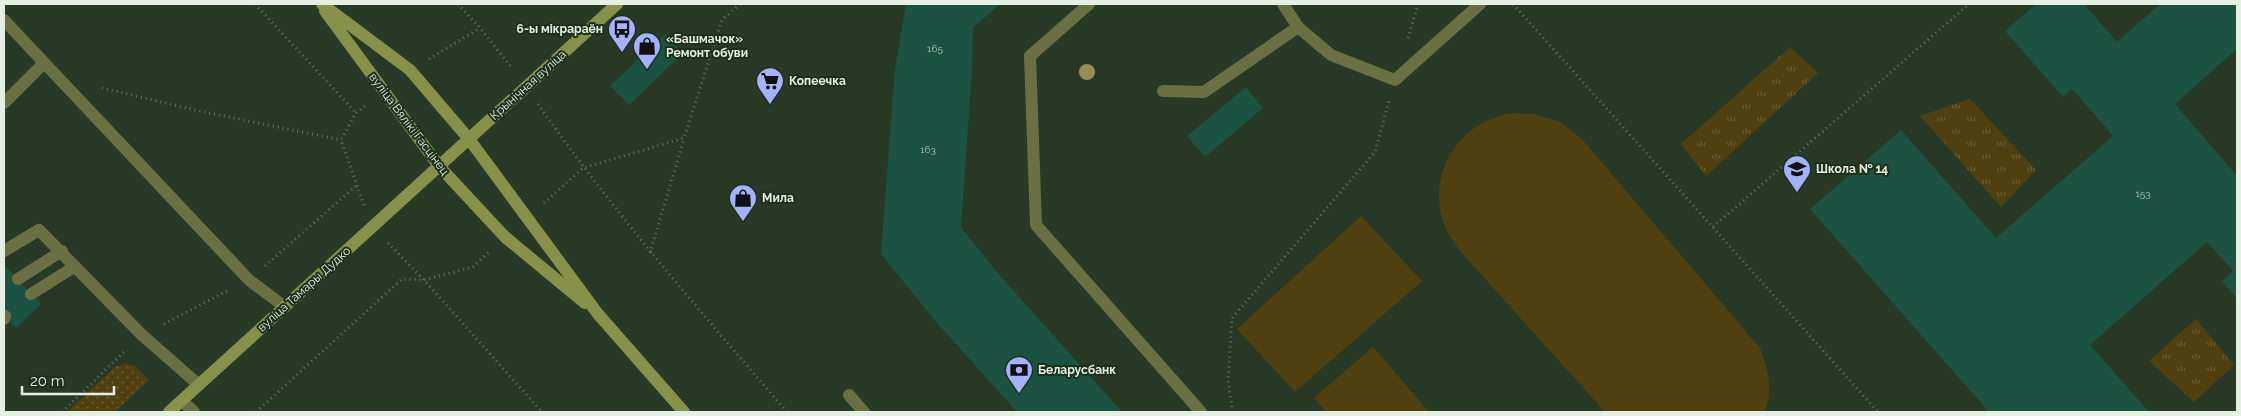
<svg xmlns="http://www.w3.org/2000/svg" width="2241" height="416" viewBox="0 0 2241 416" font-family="Raleway,sans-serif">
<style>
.grass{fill:url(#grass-dots)}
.park{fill:url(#park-tufts)}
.pitch{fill:#51400f}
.building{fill:#1b5241}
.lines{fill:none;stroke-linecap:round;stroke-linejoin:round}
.path{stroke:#637261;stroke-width:3;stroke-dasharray:1 4;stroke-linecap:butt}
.lane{stroke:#6a7044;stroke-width:12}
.secondary{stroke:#88914a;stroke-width:12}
.tree{fill:#978d55}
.labels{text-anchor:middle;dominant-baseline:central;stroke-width:4;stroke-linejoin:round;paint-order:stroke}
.number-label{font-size:10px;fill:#b2c8ba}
.poi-label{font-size:12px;font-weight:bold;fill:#e5efe3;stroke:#1e2f1c;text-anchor:start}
.street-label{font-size:12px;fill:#e5efe3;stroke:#1e2f1c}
</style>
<defs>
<pattern id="grass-dots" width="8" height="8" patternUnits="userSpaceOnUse" patternTransform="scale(1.25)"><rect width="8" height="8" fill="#51400f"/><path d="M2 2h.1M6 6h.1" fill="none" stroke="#6a5c32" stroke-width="1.8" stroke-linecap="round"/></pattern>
<pattern id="park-tufts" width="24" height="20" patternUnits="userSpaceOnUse" patternTransform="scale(1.25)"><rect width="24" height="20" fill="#51400f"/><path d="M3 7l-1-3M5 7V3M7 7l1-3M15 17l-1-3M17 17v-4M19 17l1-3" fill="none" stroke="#6a5c32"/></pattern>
</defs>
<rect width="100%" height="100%" fill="#283926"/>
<polygon class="grass" points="126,364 135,366 149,380 115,412 67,412 116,366"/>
<g class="park">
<polygon points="1790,47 1818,73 1706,176 1681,144"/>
<polygon points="1970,99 2036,170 2001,207 1920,116"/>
<polygon points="2196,319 2234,365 2194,402 2149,361"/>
</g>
<g class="pitch">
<path d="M1534,114L1560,122L1582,139L1760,348C1768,368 1774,393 1764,412H1605L1461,252C1451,239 1442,225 1440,208C1433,166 1462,125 1503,115C1512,112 1524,114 1534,114Z"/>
<polygon points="1361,216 1422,281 1295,392 1237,329"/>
<polygon points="1373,347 1429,412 1326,412 1314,398"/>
</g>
<g class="building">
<polygon points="906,4 1000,4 973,28 972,71 961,227 996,271 1122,412 1017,412 937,323 881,254 895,69"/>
<polygon points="2036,4 2084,4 2117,42 2160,4 2237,4 2237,49 2175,104 2237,176 2237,299 2222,281 2233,271 2207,242 2090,345 2149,412 1989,412 1810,209 1901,130 1996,238 2113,136 2072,89 2063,97 2005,31"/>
<polygon points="665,34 683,53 629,105 610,86"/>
<polygon points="1246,87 1263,108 1205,157 1187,136"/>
<polygon points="4,264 41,304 16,328 4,315"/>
</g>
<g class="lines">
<g class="path">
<polyline points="255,4 356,113"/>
<polyline points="458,4 480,28 512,68"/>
<polyline points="1513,4 1878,412"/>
<polyline points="1408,38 1418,4"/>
<polyline points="429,59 480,28"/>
<polyline points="102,88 195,110 341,140"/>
<path d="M538,104C614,213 701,312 787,412"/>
<polyline points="544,203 583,168 684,138 722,20 740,4"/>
<polyline points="364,205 341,140 356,113 366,105"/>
<polyline points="1713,227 1969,4"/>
<polyline points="388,243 424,280 542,412"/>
<polyline points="650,253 684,139"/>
<polyline points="265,266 356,186"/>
<polyline points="164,324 229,290"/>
<polyline points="62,412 126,350"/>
<polyline points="256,412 402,279 424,280 473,267 489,252"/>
<polyline points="1233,412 1228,383 1232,318 1375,152 1389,101"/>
</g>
<g class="lane">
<polyline points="1089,4 1030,56 1036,225 1201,412"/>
<polyline points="1283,4 1298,27 1331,55 1395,80 1480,4"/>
<polyline points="4,20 249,280 285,307"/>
<polyline points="1163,91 1204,92 1298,27"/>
<polyline points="4,103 44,63"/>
<polyline points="4,251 39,230 142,335 199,385"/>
<polyline points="18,279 62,251"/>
<polyline points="31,294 74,267"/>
<polyline points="4,319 5,316"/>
<polyline points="849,395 864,412"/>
<polyline points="182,401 194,412"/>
</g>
<g class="secondary">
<polyline points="322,4 410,70 469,139 598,314 684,412"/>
<polyline points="325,11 439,166 505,237 585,303"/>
<polyline points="169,412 617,4"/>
</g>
</g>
<circle class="tree" cx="1087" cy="72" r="8"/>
<defs>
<g id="bus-pin" transform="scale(1.4375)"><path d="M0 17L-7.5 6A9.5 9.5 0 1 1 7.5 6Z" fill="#a4b2fc" stroke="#1e2f1c"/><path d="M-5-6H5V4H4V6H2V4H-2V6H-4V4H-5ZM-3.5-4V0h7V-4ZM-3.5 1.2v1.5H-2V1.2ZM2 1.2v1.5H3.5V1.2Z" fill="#111"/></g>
<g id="shop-pin" transform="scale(1.4375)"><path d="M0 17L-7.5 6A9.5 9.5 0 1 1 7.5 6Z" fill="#a4b2fc" stroke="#1e2f1c"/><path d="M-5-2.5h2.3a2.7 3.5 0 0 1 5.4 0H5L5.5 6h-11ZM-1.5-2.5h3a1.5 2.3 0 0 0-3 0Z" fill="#111"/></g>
<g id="supermarket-pin" transform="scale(1.4375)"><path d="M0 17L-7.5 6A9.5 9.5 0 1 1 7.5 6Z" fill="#a4b2fc" stroke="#1e2f1c"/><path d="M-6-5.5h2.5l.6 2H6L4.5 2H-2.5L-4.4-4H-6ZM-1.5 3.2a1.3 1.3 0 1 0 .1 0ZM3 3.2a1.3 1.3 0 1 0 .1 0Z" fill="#111"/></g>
<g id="school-pin" transform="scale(1.4375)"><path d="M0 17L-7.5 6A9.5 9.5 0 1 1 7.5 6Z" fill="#a4b2fc" stroke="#1e2f1c"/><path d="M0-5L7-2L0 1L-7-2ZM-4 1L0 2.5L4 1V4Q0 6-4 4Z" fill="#111"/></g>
<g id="bank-pin" transform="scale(1.4375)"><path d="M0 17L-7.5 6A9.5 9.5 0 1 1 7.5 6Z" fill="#a4b2fc" stroke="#1e2f1c"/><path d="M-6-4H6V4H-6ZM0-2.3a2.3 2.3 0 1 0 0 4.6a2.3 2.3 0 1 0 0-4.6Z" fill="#111"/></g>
</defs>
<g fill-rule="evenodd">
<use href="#bus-pin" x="622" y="29"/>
<use href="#shop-pin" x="647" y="46"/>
<use href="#supermarket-pin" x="770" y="81"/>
<use href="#school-pin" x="1797" y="169"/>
<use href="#shop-pin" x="743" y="198"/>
<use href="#bank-pin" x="1019" y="370"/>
</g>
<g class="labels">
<g class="number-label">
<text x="935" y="48">165</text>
<text x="928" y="149">163</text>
<text x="2143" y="193">153</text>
</g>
<g class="poi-label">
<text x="603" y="29" text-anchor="end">6-ы мікрараён</text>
<text x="666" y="39">«Башмачок»<tspan x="666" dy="14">Ремонт обуви</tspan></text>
<text x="789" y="81">Копеечка</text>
<text x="1816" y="169">Школа № 14</text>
<text x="762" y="198">Мила</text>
<text x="1038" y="370">Беларусбанк</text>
</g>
<g class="street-label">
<text transform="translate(528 85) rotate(-42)">Крынічная вуліца</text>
<text transform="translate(409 124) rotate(53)">вуліца Вялікі Гасцінец</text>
<text transform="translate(304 289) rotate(-42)">вуліца Тамары Дудко</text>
</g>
</g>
<rect width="2241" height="416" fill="none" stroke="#e5efe3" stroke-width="10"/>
<path d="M22 386v8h92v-8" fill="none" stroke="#e5efe3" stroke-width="2.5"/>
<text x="30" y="386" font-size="15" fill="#e5efe3" stroke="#1e2f1c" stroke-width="4" paint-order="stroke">20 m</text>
</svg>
